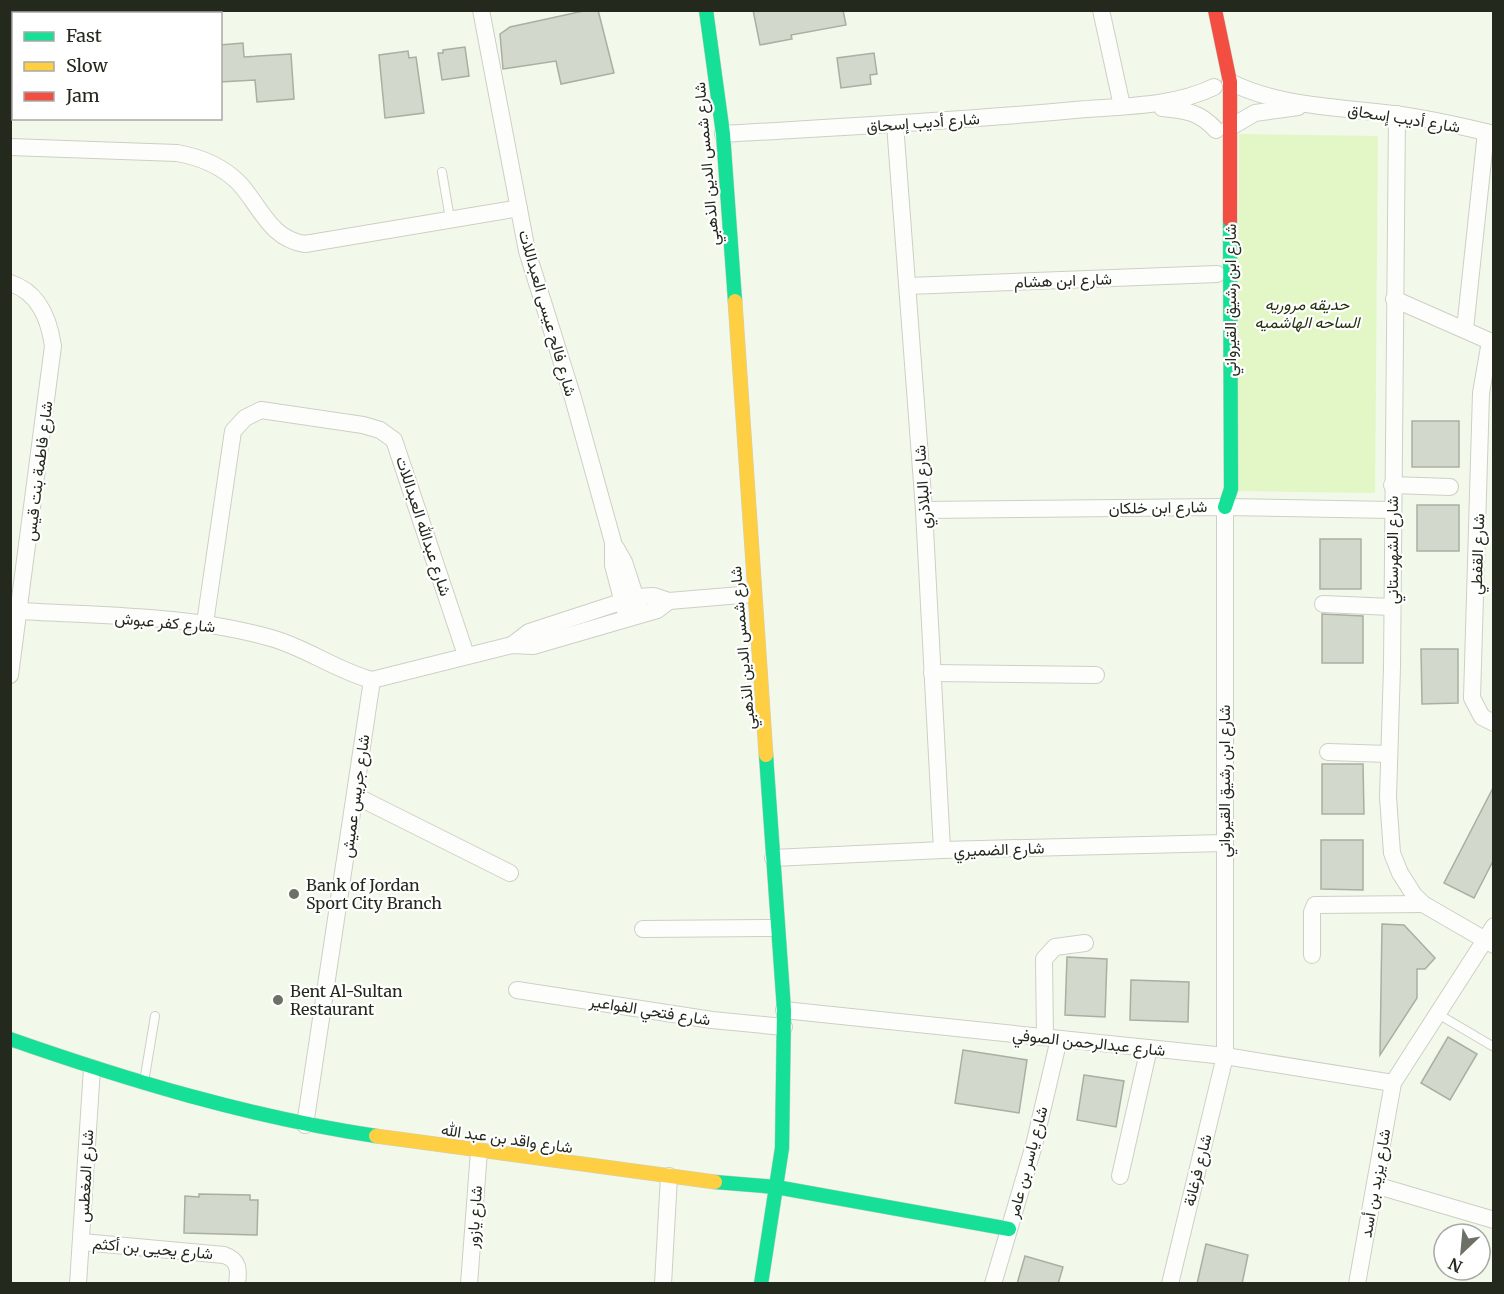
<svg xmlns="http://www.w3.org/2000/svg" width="1504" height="1294" viewBox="0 0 1504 1294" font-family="Merriweather,Vazirmatn,serif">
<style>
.green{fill:#e3f6c6}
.building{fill:#d2d8cb;stroke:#a9afa2;stroke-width:1.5}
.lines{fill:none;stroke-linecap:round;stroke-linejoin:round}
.lane-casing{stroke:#cbd0c4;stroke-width:10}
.street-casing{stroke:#cbd0c4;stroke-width:18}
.fast-casing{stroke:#cbd0c4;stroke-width:15}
.slow-casing{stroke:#cbd0c4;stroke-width:15}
.jam-casing{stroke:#cbd0c4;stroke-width:15}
.lane{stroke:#fdfefc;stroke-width:8}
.street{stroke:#fdfefc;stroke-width:16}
.fast{stroke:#16e098;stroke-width:14}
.slow{stroke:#ffcf43;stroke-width:14}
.jam{stroke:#f24e42;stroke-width:14}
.poi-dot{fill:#6c7165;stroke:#fff;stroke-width:2}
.labels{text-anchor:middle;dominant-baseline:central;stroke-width:4.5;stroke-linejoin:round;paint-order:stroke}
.street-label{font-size:16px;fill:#24291d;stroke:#fff}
.park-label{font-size:16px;font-style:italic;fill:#24310d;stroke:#fff}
.poi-label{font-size:16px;fill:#24291d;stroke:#fff;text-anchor:start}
</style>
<rect width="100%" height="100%" fill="#f2f8ea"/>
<polygon class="green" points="1239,134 1378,136 1375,493 1236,491"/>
<g class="building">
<polygon points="588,10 598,10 614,73 561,84 556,61 503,69 500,34 510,27"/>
<polygon points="753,10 843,10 846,25 791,35 792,39 760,45"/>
<polygon points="243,43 244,57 291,54 294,99 257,102 255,80 220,82 220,45"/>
<polygon points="465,47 469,76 442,80 438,53 443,53 443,50"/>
<polygon points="408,51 409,58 416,57 424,113 385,118 379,55"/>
<polygon points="874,53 877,74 870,75 871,84 841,88 837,58"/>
<rect x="1412" y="421" width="47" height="46"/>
<rect x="1417" y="505" width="42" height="46"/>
<rect x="1320" y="539" width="41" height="50"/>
<polygon points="1322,614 1363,616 1363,663 1322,663"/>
<polygon points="1421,649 1458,649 1458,703 1422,704"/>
<polygon points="1322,764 1363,764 1364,814 1322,814"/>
<polygon points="1494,786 1494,859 1474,898 1444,883"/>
<polygon points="1321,840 1363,840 1363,890 1321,889"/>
<polygon points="1382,924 1404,925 1435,958 1425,969 1417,969 1417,998 1380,1055"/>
<polygon points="1067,957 1107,959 1105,1017 1065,1015"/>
<polygon points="1131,980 1189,982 1188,1022 1130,1020"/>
<polygon points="1448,1037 1477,1054 1450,1100 1421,1083"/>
<polygon points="963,1050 1027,1060 1019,1113 955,1103"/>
<polygon points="1084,1075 1124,1081 1116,1127 1077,1120"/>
<polygon points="199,1194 250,1195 250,1200 258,1200 257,1235 184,1233 185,1196 199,1197"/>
<polygon points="1206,1244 1248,1255 1242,1284 1197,1284"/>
<polygon points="1025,1256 1063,1267 1058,1284 1017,1284"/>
</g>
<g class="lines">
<g class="lane-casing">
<g id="lane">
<polyline points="442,172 450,219"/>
<polyline points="1438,1014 1494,1047"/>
<polyline points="144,1082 155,1016"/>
</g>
</g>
<g class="street-casing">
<g id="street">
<polyline points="481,10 527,251 573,398 613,542 613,565 627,618"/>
<polyline points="1101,10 1122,106"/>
<path d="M1230,82C1280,107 1339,107 1393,114C1426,118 1461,126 1494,134"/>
<path d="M1162,108C1185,110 1200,112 1216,130"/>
<polyline points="1397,114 1392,667 1388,797 1392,853 1400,873 1414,895 1423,904 1494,945"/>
<polyline points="895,124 924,510 942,850"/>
<polyline points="1229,128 1255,113 1298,107"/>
<path d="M723,134C840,127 958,121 1075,110C1120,106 1173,107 1214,87"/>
<path d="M10,147L177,153C200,157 222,166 239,183C261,207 270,239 305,244L519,208"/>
<path d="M10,283C39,292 49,319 53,346L10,675"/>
<polyline points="908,286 1217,274"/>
<polyline points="1394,299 1494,343"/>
<polyline points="1465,329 1486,132"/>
<polyline points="1490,341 1481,393 1472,698 1482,717 1494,723"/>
<polyline points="1392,485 1450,487"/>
<polyline points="924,510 1225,507 1392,510"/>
<polyline points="616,548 624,562 639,608"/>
<polyline points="1323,604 1392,607"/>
<path d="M21,611C104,616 190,615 271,638C307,648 337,671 372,680L512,645L533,646L657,610L669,601"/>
<polyline points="205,623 233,431 245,418 261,410 363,425 380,430 394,440 466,655"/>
<polyline points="512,645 529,632 636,597 654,596 669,601 753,594"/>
<polyline points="932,673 1096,675"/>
<polyline points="1328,752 1389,754"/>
<polyline points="356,796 510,873"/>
<polyline points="773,858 942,850 1224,843"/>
<polyline points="643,929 776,928"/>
<polyline points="1312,955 1312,912 1315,905 1423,904"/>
<polyline points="517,990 712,1020 784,1027"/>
<polyline points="784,1010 1225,1056 1393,1083"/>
<polyline points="1045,1037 1044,959 1055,947 1085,943"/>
<polyline points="305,1125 372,680"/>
<polyline points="1120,1176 1149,1048"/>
<polyline points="1375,1185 1494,1220"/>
<path d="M82,1242L224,1255C239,1260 239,1270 237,1284"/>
<polyline points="78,1284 92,1068"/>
<polyline points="469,1284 479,1151"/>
<polyline points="663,1284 669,1176"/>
<polyline points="993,1284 1034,1145 1059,1039"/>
<polyline points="1170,1284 1225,1056 1225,507"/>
<polyline points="1357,1284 1393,1083 1494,926"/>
</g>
</g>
<g class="fast-casing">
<g id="fast">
<polyline points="706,10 723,134 735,301"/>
<polyline points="1225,507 1231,489 1230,220"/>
<path d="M10,1039C130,1081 250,1117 376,1136"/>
<polyline points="715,1182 776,1187 1009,1229"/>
<polyline points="761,1284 782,1148 784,1010 766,755"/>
</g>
</g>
<g class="slow-casing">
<g id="slow">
<polyline points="735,301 766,755"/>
<polyline points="376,1136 715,1182"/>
</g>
</g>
<g class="jam-casing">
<polyline id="jam" points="1215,10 1230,82 1230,220"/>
</g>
<use href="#lane" class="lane"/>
<use href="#street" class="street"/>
<use href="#fast" class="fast"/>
<use href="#slow" class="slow"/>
<use href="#jam" class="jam"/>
</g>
<g class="poi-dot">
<circle cx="294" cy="894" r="6"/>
<circle cx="278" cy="1000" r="6"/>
</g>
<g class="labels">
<g class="street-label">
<text transform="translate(1404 118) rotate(9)">شارع أديب إسحاق</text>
<text transform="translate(923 122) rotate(-4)">شارع أديب إسحاق</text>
<text transform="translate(706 164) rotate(-95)">شارع شمس الدين الذهبي</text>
<text transform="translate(1063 280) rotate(-2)">شارع ابن هشام</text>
<text transform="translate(1230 300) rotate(-90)">شارع ابن رشيق القيرواني</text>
<text transform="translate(548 313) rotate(74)">شارع فالح عيسى العبداللات</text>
<text transform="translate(38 471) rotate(-83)">شارع فاطمة بنت قيس</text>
<text transform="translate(922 487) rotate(-94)">شارع البلاذري</text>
<text transform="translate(1158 507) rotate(-1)">شارع ابن خلكان</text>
<text transform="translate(424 526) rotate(72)">شارع عبدالله العبداللات</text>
<text transform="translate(1392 550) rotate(-90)">شارع الشهرستاني</text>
<text transform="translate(1477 554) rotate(-88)">شارع القفطي</text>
<text transform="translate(165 622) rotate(5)">شارع كفر عبوش</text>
<text transform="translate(742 648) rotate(-95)">شارع شمس الدين الذهبي</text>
<text transform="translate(1224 781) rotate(-90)">شارع ابن رشيق القيرواني</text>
<text transform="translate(355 796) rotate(-82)">شارع جريس عميش</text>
<text transform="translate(999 849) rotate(-2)">شارع الضميري</text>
<text transform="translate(650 1010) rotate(9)">شارع فتحي الفواعير</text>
<text transform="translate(1089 1042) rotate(6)">شارع عبدالرحمن الصوفي</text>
<text transform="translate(507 1138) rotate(8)">شارع واقد بن عبد الله</text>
<text transform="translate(1027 1162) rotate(-75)">شارع ياسر بن عامر</text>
<text transform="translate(1197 1170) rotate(-76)">شارع فرغانة</text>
<text transform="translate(85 1176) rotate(-87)">شارع المغطس</text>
<text transform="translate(1375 1183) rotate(-80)">شارع يزيد بن أسد</text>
<text transform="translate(474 1217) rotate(-86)">شارع يازور</text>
<text transform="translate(153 1248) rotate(5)">شارع يحيى بن أكثم</text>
</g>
<g class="park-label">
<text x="1307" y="304">حديقه مروريه<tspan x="1307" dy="18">الساحه الهاشميه</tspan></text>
</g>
<g class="poi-label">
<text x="306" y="885">Bank of Jordan<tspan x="306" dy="18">Sport City Branch</tspan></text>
<text x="290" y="991">Bent Al-Sultan<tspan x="290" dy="18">Restaurant</tspan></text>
</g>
</g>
<rect width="1504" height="1294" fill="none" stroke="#24291d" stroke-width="24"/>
<rect x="12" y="12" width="210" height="108" fill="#ffffff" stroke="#a7a9a5" stroke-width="1.5"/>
<rect x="24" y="32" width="30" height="9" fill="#16e098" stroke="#a7a9a5" stroke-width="1.5"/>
<text x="66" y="42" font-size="18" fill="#24291d">Fast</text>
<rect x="24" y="62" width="30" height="9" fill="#ffcf43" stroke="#a7a9a5" stroke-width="1.5"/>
<text x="66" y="72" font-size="18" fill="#24291d">Slow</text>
<rect x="24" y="92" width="30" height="9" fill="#f24e42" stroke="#a7a9a5" stroke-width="1.5"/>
<text x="66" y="102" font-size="18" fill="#24291d">Jam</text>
<g transform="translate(1462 1252) rotate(206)"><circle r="28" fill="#ffffff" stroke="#a7a9a5" stroke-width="1.5"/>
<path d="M0-4.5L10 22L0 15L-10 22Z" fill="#6c7165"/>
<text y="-9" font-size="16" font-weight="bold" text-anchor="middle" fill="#24291d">N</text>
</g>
</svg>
